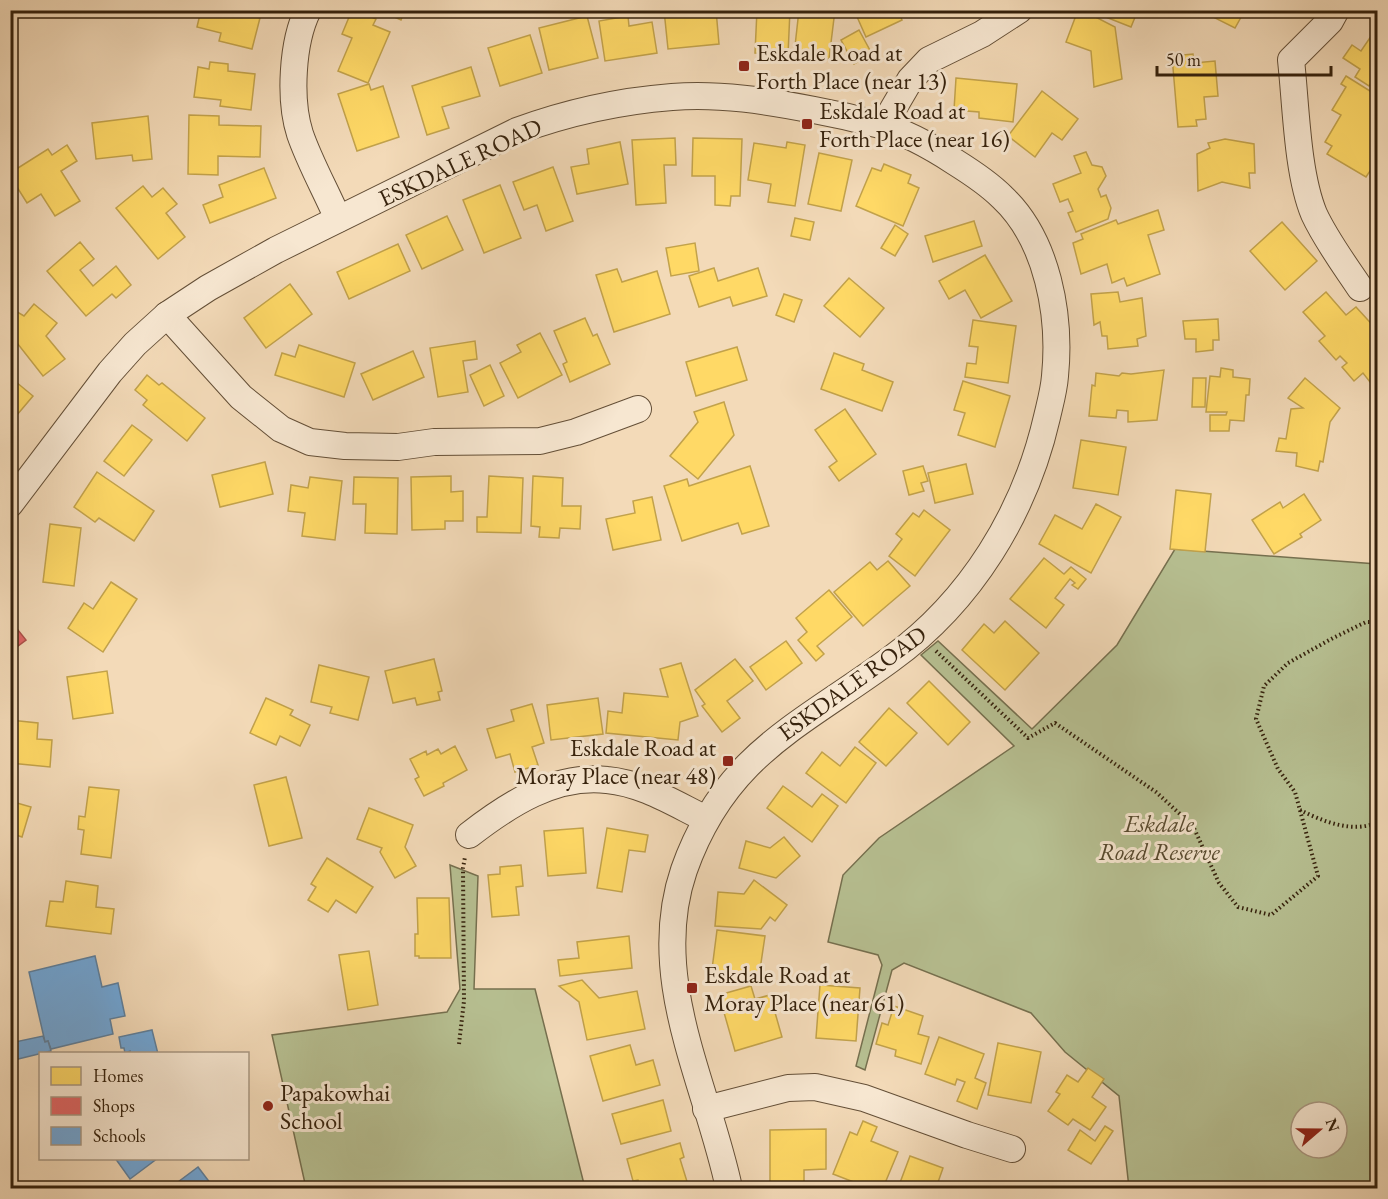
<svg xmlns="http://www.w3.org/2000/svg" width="1388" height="1199" viewBox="0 0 1388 1199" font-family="'EB Garamond',serif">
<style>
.green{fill:#b7c092;stroke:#76704f;stroke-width:1.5;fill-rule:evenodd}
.homes{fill:#ffd966;stroke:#c2a24b;stroke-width:1.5}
.shops{fill:#e06666;stroke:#ad514b;stroke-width:1.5}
.schools{fill:#6fa8dc;stroke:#5e809e;stroke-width:1.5}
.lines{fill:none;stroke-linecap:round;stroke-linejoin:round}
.minor-casing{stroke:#644f37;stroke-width:28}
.path{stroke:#35210c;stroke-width:4;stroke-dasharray:1.5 3;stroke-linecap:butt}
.minor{stroke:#f7e7d1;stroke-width:26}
.poi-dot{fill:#8f2418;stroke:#f7e7d1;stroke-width:2}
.labels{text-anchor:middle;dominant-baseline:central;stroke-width:6;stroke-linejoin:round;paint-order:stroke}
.poi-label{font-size:24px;fill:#35210c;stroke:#f7e7d1;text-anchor:start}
.street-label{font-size:24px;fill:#35210c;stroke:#f7e7d1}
.park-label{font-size:24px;font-style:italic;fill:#56492e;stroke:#f7e7d1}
</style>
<rect width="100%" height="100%" fill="#f3dab8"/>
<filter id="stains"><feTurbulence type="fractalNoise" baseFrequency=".00333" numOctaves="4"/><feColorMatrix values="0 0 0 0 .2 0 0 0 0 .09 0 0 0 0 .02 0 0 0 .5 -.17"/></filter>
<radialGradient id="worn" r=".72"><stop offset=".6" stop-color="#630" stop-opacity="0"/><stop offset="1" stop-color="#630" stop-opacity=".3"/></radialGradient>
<g class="green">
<path d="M1175,549L1377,564V1188H1129L1119,1096L1065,1052L1031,1013L904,963L892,970L865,1070L856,1066L882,965L878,955L828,942L843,875L879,838L1014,746L921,655L938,641L1032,729L1117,645ZM1301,1112H1337V1148H1301Z"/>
<polygon points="450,865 478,876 474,989 535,989 585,1188 306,1188 272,1035 447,1012 460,989"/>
</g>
<g class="homes">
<polygon points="201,10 229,10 260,18 252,49 219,41 221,33 197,27"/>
<polygon points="352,10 357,10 376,19 373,25 390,32 368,83 338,71 352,38 342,34"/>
<polygon points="379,10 405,10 401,20"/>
<polygon points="664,10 716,10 719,44 668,49"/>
<polygon points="757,10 790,10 788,55 755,53"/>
<polygon points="799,10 835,10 829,59 794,55"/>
<polygon points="854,10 898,10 902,20 866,37"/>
<polygon points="1078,10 1082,10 1115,27 1122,79 1094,87 1091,51 1066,42"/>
<polygon points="1099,10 1138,10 1131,27 1098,14"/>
<polygon points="1216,10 1245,10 1235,28 1213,17"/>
<polygon points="587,16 598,58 549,70 539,28"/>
<polygon points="628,16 629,26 652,22 657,53 605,61 599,21"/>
<polygon points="1378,26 1378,81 1374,79 1369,86 1355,77 1360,69 1343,58 1352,45 1361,51"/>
<polygon points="859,30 872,54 854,64 841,40"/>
<polygon points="530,35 542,73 500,86 488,48"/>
<polygon points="1193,54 1194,63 1215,61 1218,96 1204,97 1206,119 1196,120 1197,126 1178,127 1172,56"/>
<polygon points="210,62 228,64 228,71 255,74 251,110 220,106 221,100 194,97 198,67 209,69"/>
<polygon points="471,67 480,96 442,107 449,128 427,135 412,86"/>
<polygon points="1346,76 1378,96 1378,159 1366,177 1327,154 1332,146 1325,142 1341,115 1332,110 1346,87 1341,84"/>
<polygon points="956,78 1017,84 1013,122 979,118 979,112 954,110"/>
<polygon points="369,84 371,90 383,86 399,137 357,151 338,94"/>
<polygon points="1042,91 1078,119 1062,140 1052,133 1035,157 1008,136"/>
<polygon points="189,115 219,116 219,125 261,126 260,157 218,156 218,175 188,174"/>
<polygon points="148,116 152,159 133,161 132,155 96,159 92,123"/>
<polygon points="675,138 676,165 664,165 666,203 636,205 632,140"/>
<polygon points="693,138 742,139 740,196 731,196 730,206 715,205 715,176 692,176"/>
<polygon points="1225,139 1254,144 1255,173 1249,173 1250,188 1222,182 1198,191 1197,154 1210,148 1208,143"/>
<polygon points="620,142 628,184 577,194 571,167 589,164 587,149"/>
<polygon points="787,142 805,145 795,206 768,202 771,184 748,180 754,143 786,148"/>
<polygon points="67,145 77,161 61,171 80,201 55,216 41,194 27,203 10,176 10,173 48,149 52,155"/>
<polygon points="1086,152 1092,165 1102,167 1106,176 1098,189 1101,197 1106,195 1111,208 1108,219 1076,232 1068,213 1073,211 1068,199 1060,202 1053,184 1081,173 1074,156"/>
<polygon points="819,153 852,160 841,211 808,204"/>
<polygon points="884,164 911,175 908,183 919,188 903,226 856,206 872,168 881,171"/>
<polygon points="553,167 573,221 546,231 537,205 524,210 513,182"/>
<polygon points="264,168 276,198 210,223 203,205 223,197 219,185"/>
<polygon points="500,185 521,238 484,253 463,200"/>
<polygon points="143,186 152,197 163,188 177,204 166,213 185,237 158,259 116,208"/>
<polygon points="1158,210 1164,230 1148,235 1160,274 1127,286 1124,278 1112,283 1107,264 1081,274 1073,243 1083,239 1081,234 1116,220 1118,224"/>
<polygon points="447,216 463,250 422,269 406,235"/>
<polygon points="795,218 814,222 810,240 791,236"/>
<polygon points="974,221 982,246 933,262 925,236"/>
<polygon points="1282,222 1317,261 1285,290 1250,251"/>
<polygon points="895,225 908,234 895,256 881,248"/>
<polygon points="80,242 94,259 80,270 93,286 116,266 131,285 116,298 112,294 86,316 47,271"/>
<polygon points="695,243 699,271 671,276 666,248"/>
<polygon points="398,244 410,271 349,299 337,272"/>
<polygon points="985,255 1012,301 981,318 965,290 949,299 939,281"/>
<polygon points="714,268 718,281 758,268 767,296 733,306 730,297 699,307 689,276"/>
<polygon points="617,269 622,282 657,271 670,314 614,332 596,275"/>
<polygon points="849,278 884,308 860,337 824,306"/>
<polygon points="290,284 312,314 266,348 244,318"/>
<polygon points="1118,292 1120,302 1142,298 1146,336 1137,339 1138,346 1108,349 1107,336 1102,336 1100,322 1094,325 1091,294"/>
<polygon points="1326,292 1346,315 1356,307 1378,331 1378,355 1371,360 1378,367 1378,376 1370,382 1363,373 1354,381 1342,367 1347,363 1340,356 1336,360 1319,341 1325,336 1303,312"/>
<polygon points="784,294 802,300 794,322 776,315"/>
<polygon points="34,304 57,323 46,336 65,359 43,376 10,334 10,315 14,310 24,316"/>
<polygon points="585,318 593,336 597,334 610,364 570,382 563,364 567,362 554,331"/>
<polygon points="1218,319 1219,340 1213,340 1213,350 1196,352 1196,339 1185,339 1183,321"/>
<polygon points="973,320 1016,326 1008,383 965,377 967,363 976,364 978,347 969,346"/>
<polygon points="540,333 562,375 518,398 500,363 521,352 517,345"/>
<polygon points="475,341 477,359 463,361 468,392 438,397 430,348"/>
<polygon points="299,345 355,363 344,397 275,375 282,353 295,357"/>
<polygon points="737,347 747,380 696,396 686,362"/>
<polygon points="413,351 424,377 373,400 361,374"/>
<polygon points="834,353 864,364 862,370 893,382 882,411 821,389"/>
<polygon points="490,365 504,396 484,406 470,375"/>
<polygon points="1221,368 1233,370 1233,377 1250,379 1249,395 1246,395 1244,421 1230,420 1229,431 1210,431 1210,415 1226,415 1227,412 1206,412 1210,376 1220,377"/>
<polygon points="1164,370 1157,420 1128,422 1128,411 1117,410 1116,418 1089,416 1092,385 1095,386 1096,373 1119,376 1122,373 1131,374"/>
<polygon points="147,375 159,385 162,383 205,418 187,441 143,405 147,400 135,390"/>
<polygon points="10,377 33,396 11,422 10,422"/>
<polygon points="1193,378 1206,378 1205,407 1192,407"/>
<polygon points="1305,378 1340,408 1330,422 1323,462 1320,461 1318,471 1296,466 1297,453 1276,451 1279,438 1286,439 1291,409 1303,408 1288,398"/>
<polygon points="963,381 1010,396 995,447 958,435 965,413 954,410"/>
<polygon points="724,402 734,435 698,479 670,456 698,422 694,412"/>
<polygon points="845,409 876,454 839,481 829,467 837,461 815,430"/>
<polygon points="132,425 152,440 124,476 104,461"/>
<polygon points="1081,440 1126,447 1118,495 1073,488"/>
<polygon points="265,462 273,494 220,507 212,475"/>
<polygon points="966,464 973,494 935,503 928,473"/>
<polygon points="750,466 769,526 742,534 738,523 682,541 664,486 687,479 689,486"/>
<polygon points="923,466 928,481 921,483 924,491 909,495 903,471"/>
<polygon points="97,472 154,511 134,541 99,518 95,522 74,507"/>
<polygon points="451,476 451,492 463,491 463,521 445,521 445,529 412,530 411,477"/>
<polygon points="489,476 523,478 521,533 477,532 477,517 487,517"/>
<polygon points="533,476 563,478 562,506 581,506 580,529 560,528 559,538 539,537 540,527 531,526"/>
<polygon points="310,477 342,481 335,540 302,536 305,513 288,511 291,485 308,488"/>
<polygon points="354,477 398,478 397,534 365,533 366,504 353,504"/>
<polygon points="1176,490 1211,494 1205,552 1170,549"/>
<polygon points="1304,494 1321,520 1300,534 1302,537 1274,554 1252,520 1280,502 1283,508"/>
<polygon points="652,497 661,540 613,550 606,519 635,513 633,501"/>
<polygon points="1096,504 1121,517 1091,573 1039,544 1055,515 1082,529"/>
<polygon points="924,510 950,530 915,576 889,556 902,539 896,534 913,513 919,517"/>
<polygon points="50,524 81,528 74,586 43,582"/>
<polygon points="1044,558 1064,574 1071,567 1086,579 1078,589 1072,585 1075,583 1070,579 1055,598 1064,605 1046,628 1010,599"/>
<polygon points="888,561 910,586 863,626 834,592 870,562 877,570"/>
<polygon points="111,582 137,599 103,652 68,628 84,603 93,609"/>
<polygon points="829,590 852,617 817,646 824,654 816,661 798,640 807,632 796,618"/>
<polygon points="1005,621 1039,653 1005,690 962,650 984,624 994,633"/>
<polygon points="786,641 802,663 766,690 750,667"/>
<polygon points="434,659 442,691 438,692 440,700 417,705 415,698 393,703 385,671"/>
<polygon points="735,659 753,681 727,701 740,718 722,732 702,706 705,704 695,690"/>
<polygon points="681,663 698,716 680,722 678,740 606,733 608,711 622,713 624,693 668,697 660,669"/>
<polygon points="319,665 369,677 358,720 330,713 332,707 311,702"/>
<polygon points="107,671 113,713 73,719 67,677"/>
<polygon points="929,681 970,722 948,745 907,703"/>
<polygon points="266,698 293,710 290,715 310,725 300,746 280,736 276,745 250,733"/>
<polygon points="598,698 603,734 551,740 547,705"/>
<polygon points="532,704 544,743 532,747 538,765 515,772 510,754 496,758 487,729 514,721 511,710"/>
<polygon points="889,708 917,733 886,766 859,742"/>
<polygon points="10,720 38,723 37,739 52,740 50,767 10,763"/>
<polygon points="455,746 467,770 443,783 444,786 424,796 415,779 419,777 410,759 426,751 427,755 438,749 441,754"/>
<polygon points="855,747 876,763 846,803 806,773 822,752 840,766"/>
<polygon points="286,777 302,838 269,846 254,785"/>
<polygon points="783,786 812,807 822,794 838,806 812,842 767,808"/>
<polygon points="89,787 119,790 111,858 81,854 84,830 78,829 79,816 85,817"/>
<polygon points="10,801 31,807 22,837 10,833"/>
<polygon points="369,808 413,825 405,847 416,866 395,878 380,852 382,848 357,839"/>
<polygon points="583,828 586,873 548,876 544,831"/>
<polygon points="607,828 648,835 645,852 629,850 622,892 597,888"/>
<polygon points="784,837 800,856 776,878 739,868 746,841 770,848"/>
<polygon points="327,858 373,887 356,913 336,900 328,912 308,900 316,887 311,884"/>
<polygon points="521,865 523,886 516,887 519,915 492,917 488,875 500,874 500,867"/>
<polygon points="754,880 787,905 775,921 770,917 761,929 715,926 718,892 744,894"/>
<polygon points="66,881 98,886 96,907 114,909 111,934 46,926 50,901 63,902"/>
<polygon points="417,898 449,898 451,958 419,958 419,956 415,956 415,934 418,934"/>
<polygon points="717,930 765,936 758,983 711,977"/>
<polygon points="629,936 632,968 560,976 558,960 579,958 577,942"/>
<polygon points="369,951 378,1005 348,1010 339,955"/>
<polygon points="582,980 599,998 637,991 645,1029 587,1040 579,1002 559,986"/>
<polygon points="820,985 860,988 856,1041 816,1038"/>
<polygon points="751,986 755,999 770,995 782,1037 735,1051 719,995"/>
<polygon points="894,1006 923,1016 918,1034 929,1037 921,1064 895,1056 896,1050 876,1044 882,1023 888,1025"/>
<polygon points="939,1037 984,1054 975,1078 986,1083 977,1109 957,1101 965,1082 957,1079 955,1085 925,1074"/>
<polygon points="998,1043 1041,1052 1031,1103 988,1095"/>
<polygon points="630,1045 636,1065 653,1060 660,1085 603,1101 590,1056"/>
<polygon points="1088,1068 1104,1079 1092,1097 1106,1107 1090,1130 1073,1119 1068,1125 1048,1111 1060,1094 1056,1092 1067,1075 1078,1082"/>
<polygon points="663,1100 671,1131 621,1144 612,1114"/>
<polygon points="863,1121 877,1127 871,1141 898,1152 883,1188 869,1188 833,1174 850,1132 857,1135"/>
<polygon points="1105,1126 1113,1131 1091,1164 1068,1150 1080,1130 1095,1141"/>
<polygon points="826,1129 826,1169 804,1170 804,1188 770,1188 770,1130"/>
<polygon points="680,1143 684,1157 680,1159 689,1188 641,1188 638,1180 633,1181 627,1159"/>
<polygon points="910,1156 943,1168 936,1188 898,1188"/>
</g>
<polygon class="shops" points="10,620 26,640 10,652"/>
<g class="schools">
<polygon points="95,956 102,987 118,983 125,1016 110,1019 113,1034 51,1049 48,1041 45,1042 29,972"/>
<polygon points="152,1030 158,1054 130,1054 130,1051 125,1053 124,1048 121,1048 119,1037"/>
<polygon points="43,1036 45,1042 48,1041 51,1051 10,1061 10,1043"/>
<polygon points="115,1158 158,1158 130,1179"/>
<polygon points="198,1167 214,1188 170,1188"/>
</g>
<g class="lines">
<g class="minor-casing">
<g id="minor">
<path d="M308,10C292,42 289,100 300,134C310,163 326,191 338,219"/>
<path d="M1336,10L1330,21L1291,60C1296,105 1297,173 1314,214C1326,240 1344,264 1360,288"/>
<polyline points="883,126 910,80 929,60 982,34 1019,10"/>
<polyline points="167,315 241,397 281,429 310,442 345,446 398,447 434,442 540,441 576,432 638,409"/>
<path d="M10,504L110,372L135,344L167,315L208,288L276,250L517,131C566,113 620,101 672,97C719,93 768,101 814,110C836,114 858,119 880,125C905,132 932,147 955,162C971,172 988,183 1002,197C1048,240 1061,316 1055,376C1054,390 1050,404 1047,417C1025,513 971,601 891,659C800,726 725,754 684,870C647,978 707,1084 729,1188"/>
<path d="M469,835C509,804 555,774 607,780C642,783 675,804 706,819"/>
<polyline points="706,1109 788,1088 815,1087 864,1098 967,1135 1012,1149"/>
</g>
</g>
<g class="path">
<polyline points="936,651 1028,738 1055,723 1156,792 1193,826 1219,883 1238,907 1271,915 1318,876 1295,792 1278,769 1256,719 1264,686 1288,663 1333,638 1366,622 1378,622"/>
<path d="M1300,810C1322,821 1353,834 1378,822"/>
<polyline points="459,1044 464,1001 463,868 465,857"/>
</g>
<use href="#minor" class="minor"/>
</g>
<g class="poi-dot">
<rect x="738" y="60" width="12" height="12" rx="3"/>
<rect x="801" y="118" width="12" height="12" rx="3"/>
<rect x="722" y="755" width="12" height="12" rx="3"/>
<rect x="686" y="982" width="12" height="12" rx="3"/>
<circle cx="268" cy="1106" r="6"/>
</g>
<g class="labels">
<g class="poi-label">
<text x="756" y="52">Eskdale Road at<tspan x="756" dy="28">Forth Place (near 13)</tspan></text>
<text x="819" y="110">Eskdale Road at<tspan x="819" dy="28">Forth Place (near 16)</tspan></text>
<text x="716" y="747" text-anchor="end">Eskdale Road at<tspan x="716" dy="28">Moray Place (near 48)</tspan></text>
<text x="704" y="974">Eskdale Road at<tspan x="704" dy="28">Moray Place (near 61)</tspan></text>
<text x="280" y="1092">Papakowhai<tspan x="280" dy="28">School</tspan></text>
</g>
<g class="street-label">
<text transform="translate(460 162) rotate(-25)">ESKDALE ROAD</text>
<text transform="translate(852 683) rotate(-36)">ESKDALE ROAD</text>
</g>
<g class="park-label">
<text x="1159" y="823">Eskdale<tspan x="1159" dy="28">Road Reserve</tspan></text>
</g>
</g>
<rect width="1388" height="1199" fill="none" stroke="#f3dab8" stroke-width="36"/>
<rect x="12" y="12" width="1364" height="1175" fill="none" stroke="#35210c" stroke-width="3"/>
<rect x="18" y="18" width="1352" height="1163" fill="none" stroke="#35210c" stroke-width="1.5"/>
<rect x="39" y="1052" width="210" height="108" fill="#f7e7d1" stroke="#a99882" stroke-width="1.5"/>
<rect x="51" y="1067" width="30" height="18" fill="#ffd966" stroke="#a99882" stroke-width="1.5"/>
<text x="93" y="1082" font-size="18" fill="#35210c">Homes</text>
<rect x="51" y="1097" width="30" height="18" fill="#e06666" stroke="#a99882" stroke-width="1.5"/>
<text x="93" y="1112" font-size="18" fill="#35210c">Shops</text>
<rect x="51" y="1127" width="30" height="18" fill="#6fa8dc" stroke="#a99882" stroke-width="1.5"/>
<text x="93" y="1142" font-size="18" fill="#35210c">Schools</text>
<g transform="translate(1319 1130) rotate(70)"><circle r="28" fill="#f7e7d1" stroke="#a99882" stroke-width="1.5"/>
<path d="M0-4.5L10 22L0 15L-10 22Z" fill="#8f2418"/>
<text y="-9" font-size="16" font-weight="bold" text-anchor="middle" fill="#35210c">N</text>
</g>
<path d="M1157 66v9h174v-9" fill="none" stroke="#35210c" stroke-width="3"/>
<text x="1166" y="66" font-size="18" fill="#35210c" stroke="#f7e7d1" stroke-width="4.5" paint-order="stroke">50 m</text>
<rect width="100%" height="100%" filter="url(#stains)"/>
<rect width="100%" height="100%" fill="url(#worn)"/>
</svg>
